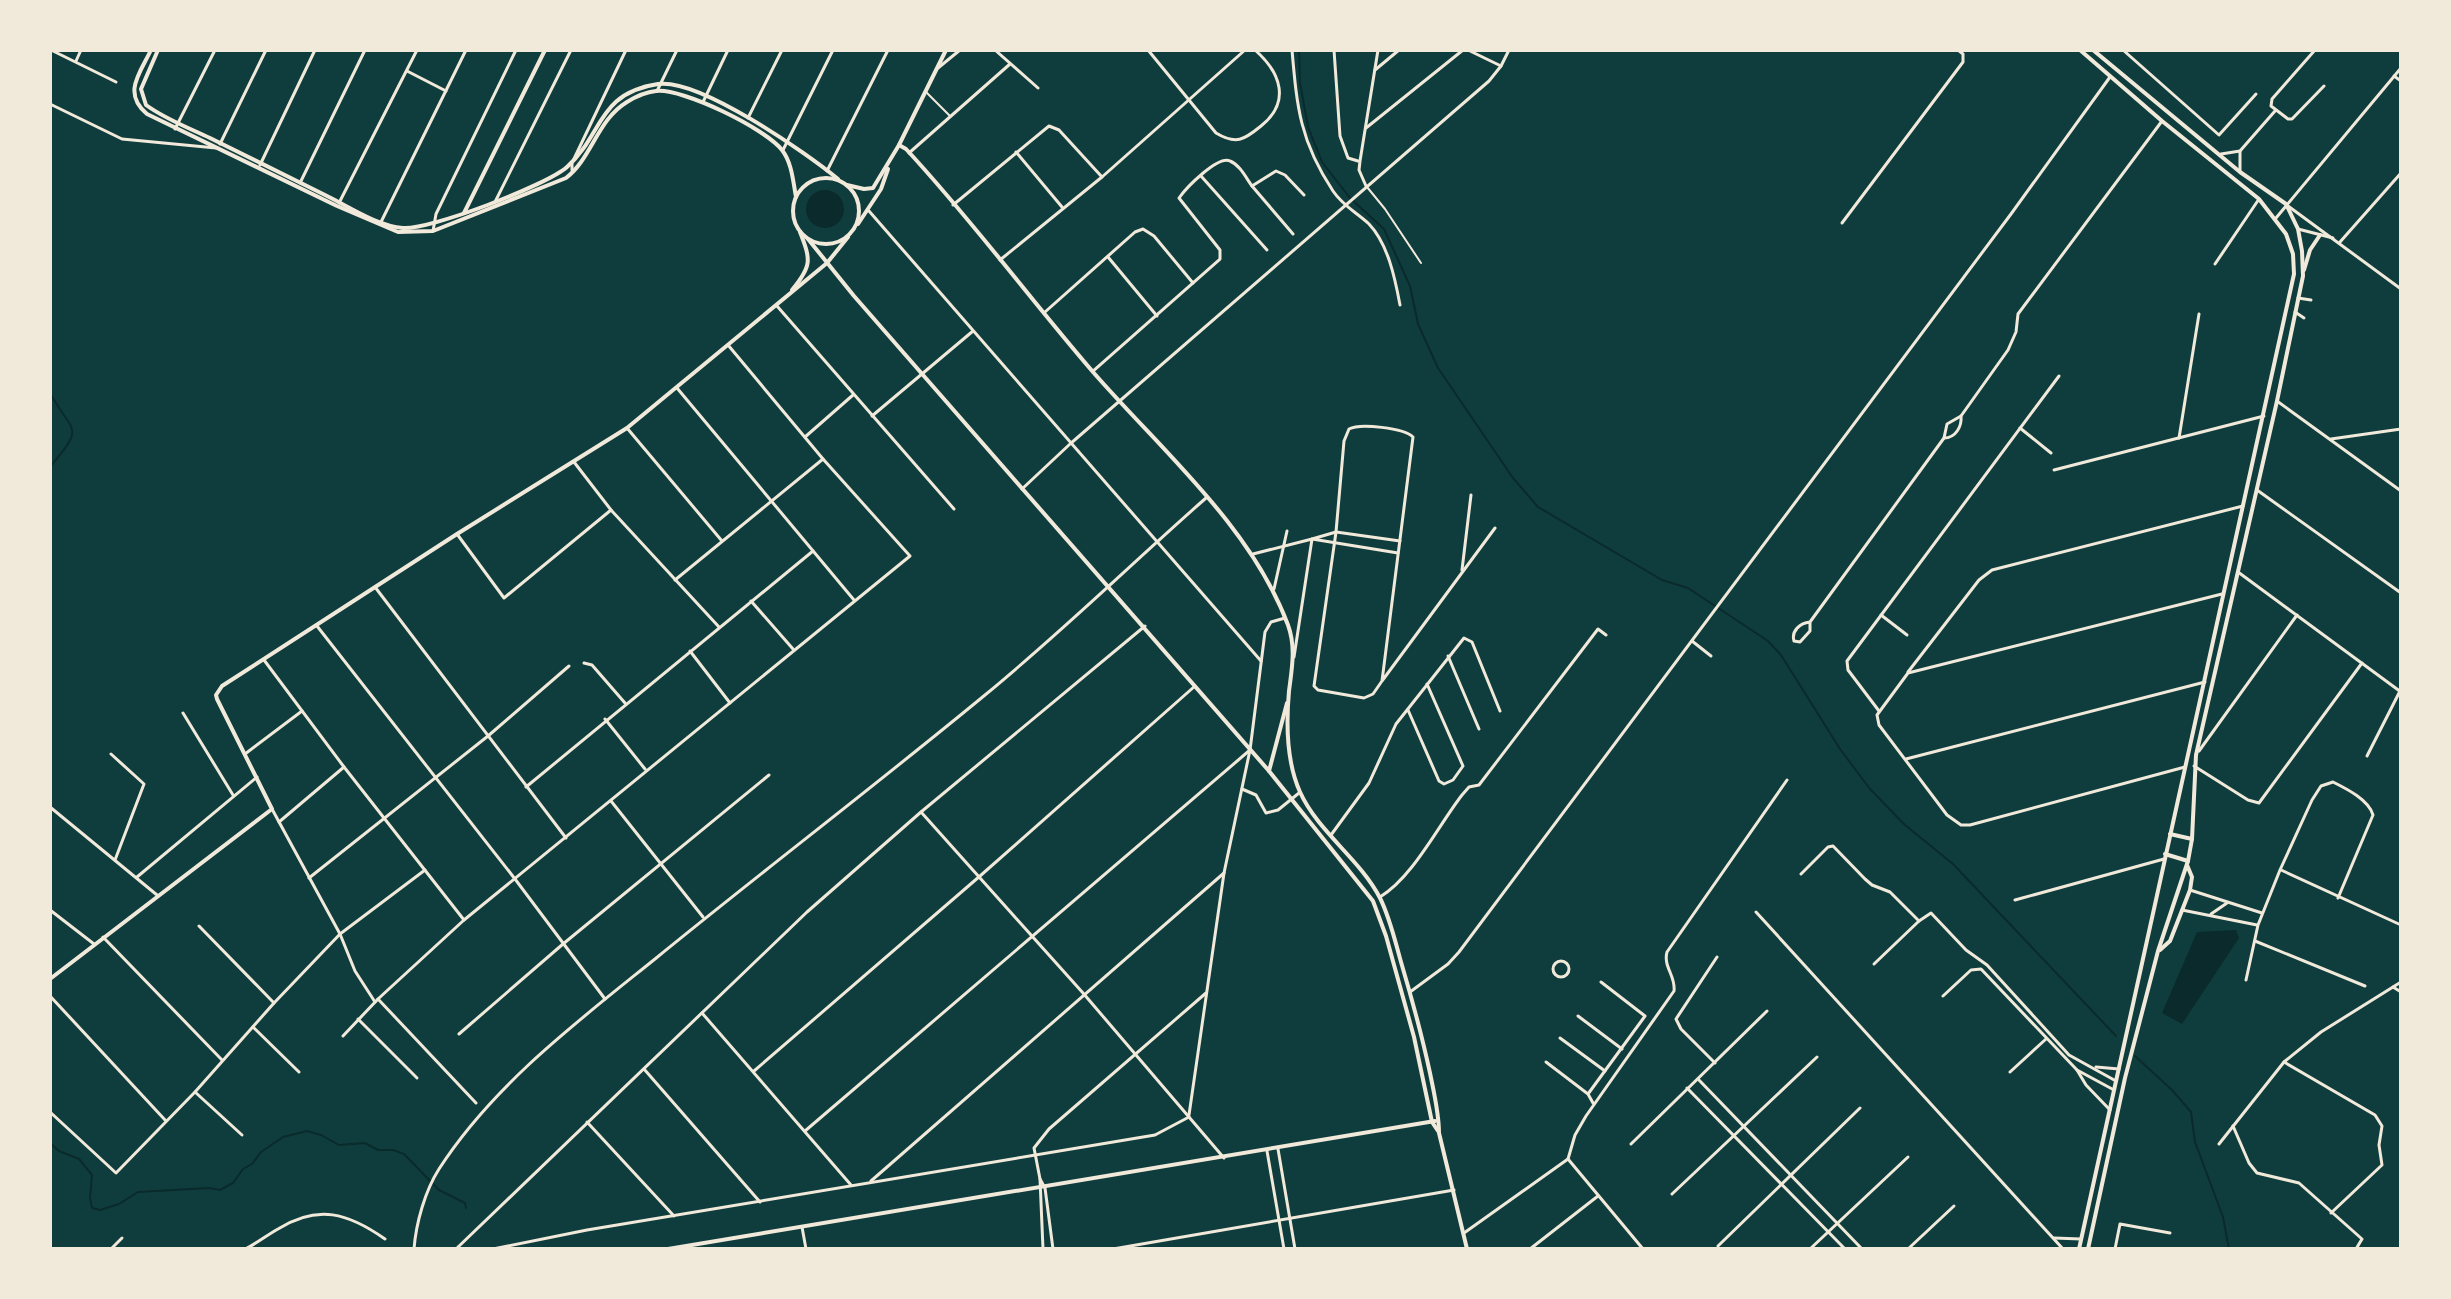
<svg xmlns="http://www.w3.org/2000/svg" width="2451" height="1299" viewBox="0 0 2451 1299" font-family="'Alegreya Sans',sans-serif">
<style>
.water{fill:#0a2a2b}
.lines{fill:none;stroke-linecap:round;stroke-linejoin:round}
.stream{stroke:#0a2a2b;stroke-width:2}
.service{stroke:#f1e9da;stroke-width:2}
.minor{stroke:#f1e9da;stroke-width:3}
.tertiary{stroke:#f1e9da;stroke-width:4}
.secondary{stroke:#f1e9da;stroke-width:4}
</style>
<rect width="100%" height="100%" fill="#0f3d3e"/>
<g class="water">
<circle cx="825" cy="209" r="19"/>
<polygon points="2236,930 2239,938 2182,1024 2162,1013 2197,932"/>
</g>
<g class="lines">
<g class="stream">
<polyline points="1299,50 1300,83 1308,127 1322,162 1350,198 1384,229 1410,286 1418,324 1438,368 1513,478 1538,507 1662,580 1688,588 1768,641 1781,655 1840,749 1870,789 1905,825 1953,864 2116,1036"/>
<path d="M50,393C73,435 86,424 50,467"/>
<polyline points="2135,1056 2172,1090 2191,1112 2195,1142 2223,1217 2229,1249"/>
<polyline points="50,1143 59,1151 79,1159 92,1175 90,1198 92,1208 100,1210 119,1204 138,1192 209,1188 220,1190 233,1183 243,1169 252,1164 261,1152 283,1137 307,1131 321,1135 339,1145 365,1143 378,1150 393,1150 404,1154 439,1190 465,1203 466,1208"/>
</g>
<g class="service">
<polyline points="926,92 950,116"/>
<polyline points="1367,187 1385,209 1421,263"/>
</g>
<g class="minor">
<polyline points="51,50 116,82"/>
<polyline points="995,50 1038,88"/>
<path d="M1148,50L1216,133C1236,145 1244,140 1261,126C1291,102 1281,73 1255,50"/>
<path d="M1292,50C1297,108 1300,141 1333,191C1343,206 1356,212 1369,224C1388,244 1395,278 1400,305"/>
<polyline points="1334,50 1340,136 1348,158 1358,161"/>
<polyline points="1468,50 1501,66"/>
<polyline points="2123,50 2219,135 2256,94"/>
<polyline points="2315,50 2272,99 2271,106 2288,119 2292,119 2324,86"/>
<polyline points="76,61 81,50"/>
<polyline points="938,68 960,50"/>
<polyline points="1375,70 1399,50"/>
<polyline points="407,71 446,91"/>
<polyline points="2394,76 2401,81"/>
<polyline points="657,91 677,50"/>
<polyline points="703,102 728,50"/>
<polyline points="50,104 122,139 216,148"/>
<polyline points="748,118 782,50"/>
<polyline points="1366,128 1463,50"/>
<polyline points="175,129 215,50"/>
<polyline points="220,144 266,50"/>
<polyline points="783,150 833,50"/>
<polyline points="1016,152 1062,207"/>
<polyline points="909,153 1010,64"/>
<polyline points="2221,154 2240,151 2275,111"/>
<polyline points="260,165 315,50"/>
<polyline points="572,170 572,163 626,50"/>
<polyline points="827,171 888,50"/>
<polyline points="2240,171 2240,151"/>
<polyline points="1201,176 1267,250"/>
<polyline points="300,183 365,50"/>
<polyline points="1252,186 1293,234"/>
<polyline points="1366,186 1359,170 1360,161 1378,50"/>
<polyline points="495,202 571,50"/>
<polyline points="339,203 417,50"/>
<polyline points="953,205 1049,126 1059,130 1102,177"/>
<polyline points="2288,206 2401,289"/>
<polyline points="869,211 1261,661"/>
<polyline points="2276,218 2401,68"/>
<polyline points="381,222 466,50"/>
<polyline points="1842,223 1963,62 1963,54 1958,50"/>
<polyline points="2298,229 2333,238"/>
<polyline points="433,231 436,214 516,50"/>
<polyline points="2340,242 2401,173"/>
<polyline points="1108,257 1157,316"/>
<polyline points="1000,260 1102,177 1245,50"/>
<polyline points="2215,264 2259,199"/>
<polyline points="2298,298 2311,300"/>
<polyline points="777,306 954,509"/>
<polyline points="1045,312 1135,232 1143,229 1154,236 1193,283"/>
<polyline points="2295,312 2304,318"/>
<path d="M1093,371L1220,259V250L1179,198C1186,188 1218,155 1230,161C1240,165 1246,178 1252,186L1276,171L1285,175L1304,195"/>
<polyline points="677,388 854,600"/>
<polyline points="2277,401 2401,491"/>
<polyline points="872,416 973,331"/>
<polyline points="627,428 722,541"/>
<polyline points="2020,428 2051,453"/>
<polyline points="805,437 853,395"/>
<path d="M1944,438C1956,438 1962,426 1961,416"/>
<polyline points="2179,438 2199,314"/>
<polyline points="2331,439 2401,429"/>
<polyline points="574,462 611,510 719,627"/>
<polyline points="2054,470 2264,416"/>
<polyline points="1022,489 1070,444 1489,81 1501,66 1509,50"/>
<polyline points="2257,490 2401,593"/>
<polyline points="457,534 504,598 611,510"/>
<polyline points="1398,553 1312,539 1336,532 1400,541"/>
<polyline points="1253,554 1312,539 1294,657"/>
<polyline points="1462,570 1471,495"/>
<polyline points="2238,572 2401,692"/>
<polyline points="675,580 823,459"/>
<polyline points="375,587 566,838"/>
<polyline points="1274,589 1287,531"/>
<polyline points="751,601 793,649"/>
<polyline points="1881,615 1907,635"/>
<path d="M1810,622C1800,623 1791,631 1794,641L1800,642L1810,631V622L1944,438L1947,424L1961,416L2008,350L2016,332L2018,314L2162,121"/>
<polyline points="317,626 515,879 605,999"/>
<polyline points="1692,641 1711,656"/>
<polyline points="690,651 730,703"/>
<polyline points="1448,656 1479,729"/>
<polyline points="264,660 344,767 464,920"/>
<polyline points="584,663 592,665 625,703"/>
<polyline points="1908,672 1979,580 1992,570 2243,506"/>
<path d="M1382,681L1413,437C1404,428 1360,423 1349,429L1344,441L1336,532L1314,686L1318,690L1364,698L1373,694L1382,681L1495,528"/>
<polyline points="1408,710 1439,781 1444,784 1453,780 1463,766 1427,684"/>
<polyline points="1879,711 1848,670 1847,661 2059,376"/>
<polyline points="183,713 233,795"/>
<polyline points="605,719 645,769"/>
<polyline points="2199,751 2297,615"/>
<polyline points="111,754 144,784 115,860"/>
<polyline points="245,754 302,711"/>
<polyline points="2367,756 2400,691"/>
<polyline points="1906,759 2205,682"/>
<polyline points="2194,766 2248,800 2259,803 2362,663"/>
<polyline points="2185,767 1970,825 1961,825 1947,815 1879,725 1877,715 1908,673 2222,594"/>
<polyline points="526,787 813,551"/>
<polyline points="1242,789 1256,795 1266,813 1278,810 1299,793"/>
<polyline points="611,801 703,917"/>
<polyline points="50,807 157,895"/>
<polyline points="272,809 340,934 355,971 375,1002"/>
<polyline points="921,812 1083,993 1224,1158"/>
<polyline points="279,822 344,767"/>
<polyline points="1331,835 1369,783 1396,724 1464,638 1472,642 1500,711"/>
<polyline points="2281,870 2401,925"/>
<polyline points="1801,874 1828,847 1833,846 1865,879 1872,885 1890,892 1919,921 1931,913 1966,950 1987,965 2069,1055 2116,1081"/>
<polyline points="137,877 257,777"/>
<polyline points="309,878 488,736 569,666"/>
<polyline points="2190,890 2262,913"/>
<path d="M1380,897C1413,877 1438,826 1462,795L1469,787L1479,785L1598,629L1606,635"/>
<polyline points="2015,900 2164,859"/>
<polyline points="50,910 94,944"/>
<polyline points="2182,910 2257,925"/>
<polyline points="1756,912 2063,1249"/>
<polyline points="2211,914 2227,903"/>
<polyline points="199,926 274,1003"/>
<polyline points="103,937 222,1060"/>
<polyline points="2255,941 2365,986"/>
<circle cx="1561" cy="969" r="8"/>
<polyline points="1874,964 1919,921"/>
<path d="M2246,980L2258,925L2280,870L2312,800L2321,786L2333,782C2347,789 2369,800 2373,815L2338,898"/>
<polyline points="2393,987 2401,992"/>
<polyline points="1410,992 1448,964 1459,952 2011,214 2110,77"/>
<polyline points="50,996 166,1121"/>
<polyline points="1943,996 1971,970 1981,969 2077,1070 2114,1090"/>
<polyline points="378,999 476,1103"/>
<polyline points="702,1013 851,1185"/>
<polyline points="1578,1016 1622,1049"/>
<polyline points="358,1019 417,1078"/>
<polyline points="253,1027 299,1072"/>
<polyline points="459,1034 563,944 769,775"/>
<polyline points="343,1036 378,999 464,920 910,556 823,459 728,345"/>
<polyline points="1560,1038 1605,1071"/>
<polyline points="1546,1062 1588,1094 1593,1103"/>
<polyline points="2284,1062 2375,1115 2382,1126 2379,1145 2382,1165 2331,1213"/>
<polyline points="1715,1063 1681,1029 1676,1019 1717,957"/>
<polyline points="2096,1067 2119,1069"/>
<polyline points="644,1069 760,1202"/>
<polyline points="2077,1070 2086,1085 2110,1110"/>
<polyline points="754,1071 980,876 1195,686"/>
<polyline points="2010,1072 2046,1039"/>
<polyline points="1698,1079 1862,1249"/>
<polyline points="1687,1088 1845,1249"/>
<polyline points="195,1092 242,1135"/>
<polyline points="1588,1094 1645,1016 1601,982"/>
<polyline points="50,1112 116,1173 195,1092 274,1003 340,934 425,870"/>
<polyline points="1189,1115 1224,873 1250,750 1265,632 1271,622 1285,618"/>
<polyline points="587,1122 674,1216"/>
<polyline points="2233,1126 2249,1163 2257,1173 2299,1183 2362,1239 2356,1249"/>
<polyline points="805,1131 1250,750"/>
<polyline points="1631,1144 1767,1011"/>
<polyline points="2219,1144 2284,1062 2321,1032 2401,982"/>
<polyline points="1278,1149 1295,1249"/>
<polyline points="1267,1151 1284,1249"/>
<polyline points="1568,1159 1643,1249"/>
<polyline points="1040,1179 1045,1188 1053,1249"/>
<polyline points="871,1181 1224,873"/>
<polyline points="1672,1194 1817,1057"/>
<polyline points="802,1227 806,1249"/>
<path d="M1464,1233L1568,1159L1575,1135L1586,1116L1674,991C1676,976 1663,967 1667,952L1787,780"/>
<polyline points="2054,1238 2081,1239"/>
<polyline points="1718,1246 1860,1108"/>
<polyline points="111,1249 122,1238"/>
<path d="M245,1249C256,1244 267,1235 278,1229C318,1204 348,1213 385,1239"/>
<path d="M414,1249C416,1223 425,1191 439,1169C493,1085 578,1021 655,959C764,870 876,785 985,695C1062,632 1132,563 1206,498"/>
<polyline points="456,1249 807,912 921,812 1145,626"/>
<polyline points="493,1249 587,1230 1155,1135 1189,1117"/>
<polyline points="1043,1249 1040,1179 1034,1148 1049,1129 1206,993"/>
<polyline points="1113,1249 1454,1190"/>
<polyline points="1530,1249 1598,1196"/>
<polyline points="1810,1249 1908,1157"/>
<polyline points="1908,1249 1954,1206"/>
<polyline points="2115,1249 2120,1224 2170,1233"/>
</g>
<g class="tertiary">
<polyline points="899,145 946,50"/>
<polyline points="464,213 545,50"/>
<path d="M792,290C812,266 811,260 800,232"/>
<polyline points="50,979 272,809 217,699 216,695 222,686 457,534 627,428 827,263"/>
<polyline points="668,1249 1435,1121"/>
</g>
<g class="secondary">
<path d="M151,50C140,73 122,93 147,114L337,206L398,232L433,231L566,178C592,158 597,120 627,102C635,97 646,92 656,91C683,88 766,129 782,150C792,163 793,181 796,197"/>
<path d="M158,50L141,89L146,105C165,119 189,128 210,138C249,157 287,176 325,195C348,206 377,226 403,228C430,230 547,185 567,167C603,135 597,93 658,84C699,78 805,152 838,179"/>
<circle cx="826" cy="211" r="33"/>
<path d="M847,185L864,189L873,188L899,145L906,149C972,220 1030,299 1093,372C1161,450 1251,526 1288,625C1296,647 1292,668 1289,691C1286,724 1286,761 1300,792C1318,832 1360,859 1380,898C1390,918 1395,941 1401,962C1412,999 1422,1036 1430,1073C1434,1093 1439,1113 1439,1133L1467,1249"/>
<polyline points="858,224 881,189 888,169"/>
<polyline points="808,239 854,296 1269,771 1373,901 1386,936 1414,1037 1432,1122 1438,1131"/>
<polyline points="827,263 848,237"/>
<polyline points="2304,270 2310,250 2320,235"/>
<polyline points="1269,771 1287,703"/>
<polyline points="2170,834 2192,839"/>
<polyline points="2165,854 2188,861"/>
<polyline points="2160,950 2170,941 2190,890 2192,877 2187,865"/>
<polyline points="2079,1249 2294,274 2293,254 2286,234 2259,199 2162,121 2080,50"/>
<polyline points="2088,1249 2125,1078 2158,951 2188,861 2192,839 2196,755 2277,401 2303,276 2302,251 2298,229 2286,204 2240,172 2093,50"/>
</g>
</g>
<rect width="2451" height="1299" fill="none" stroke="#f1e9da" stroke-width="104"/>
</svg>
